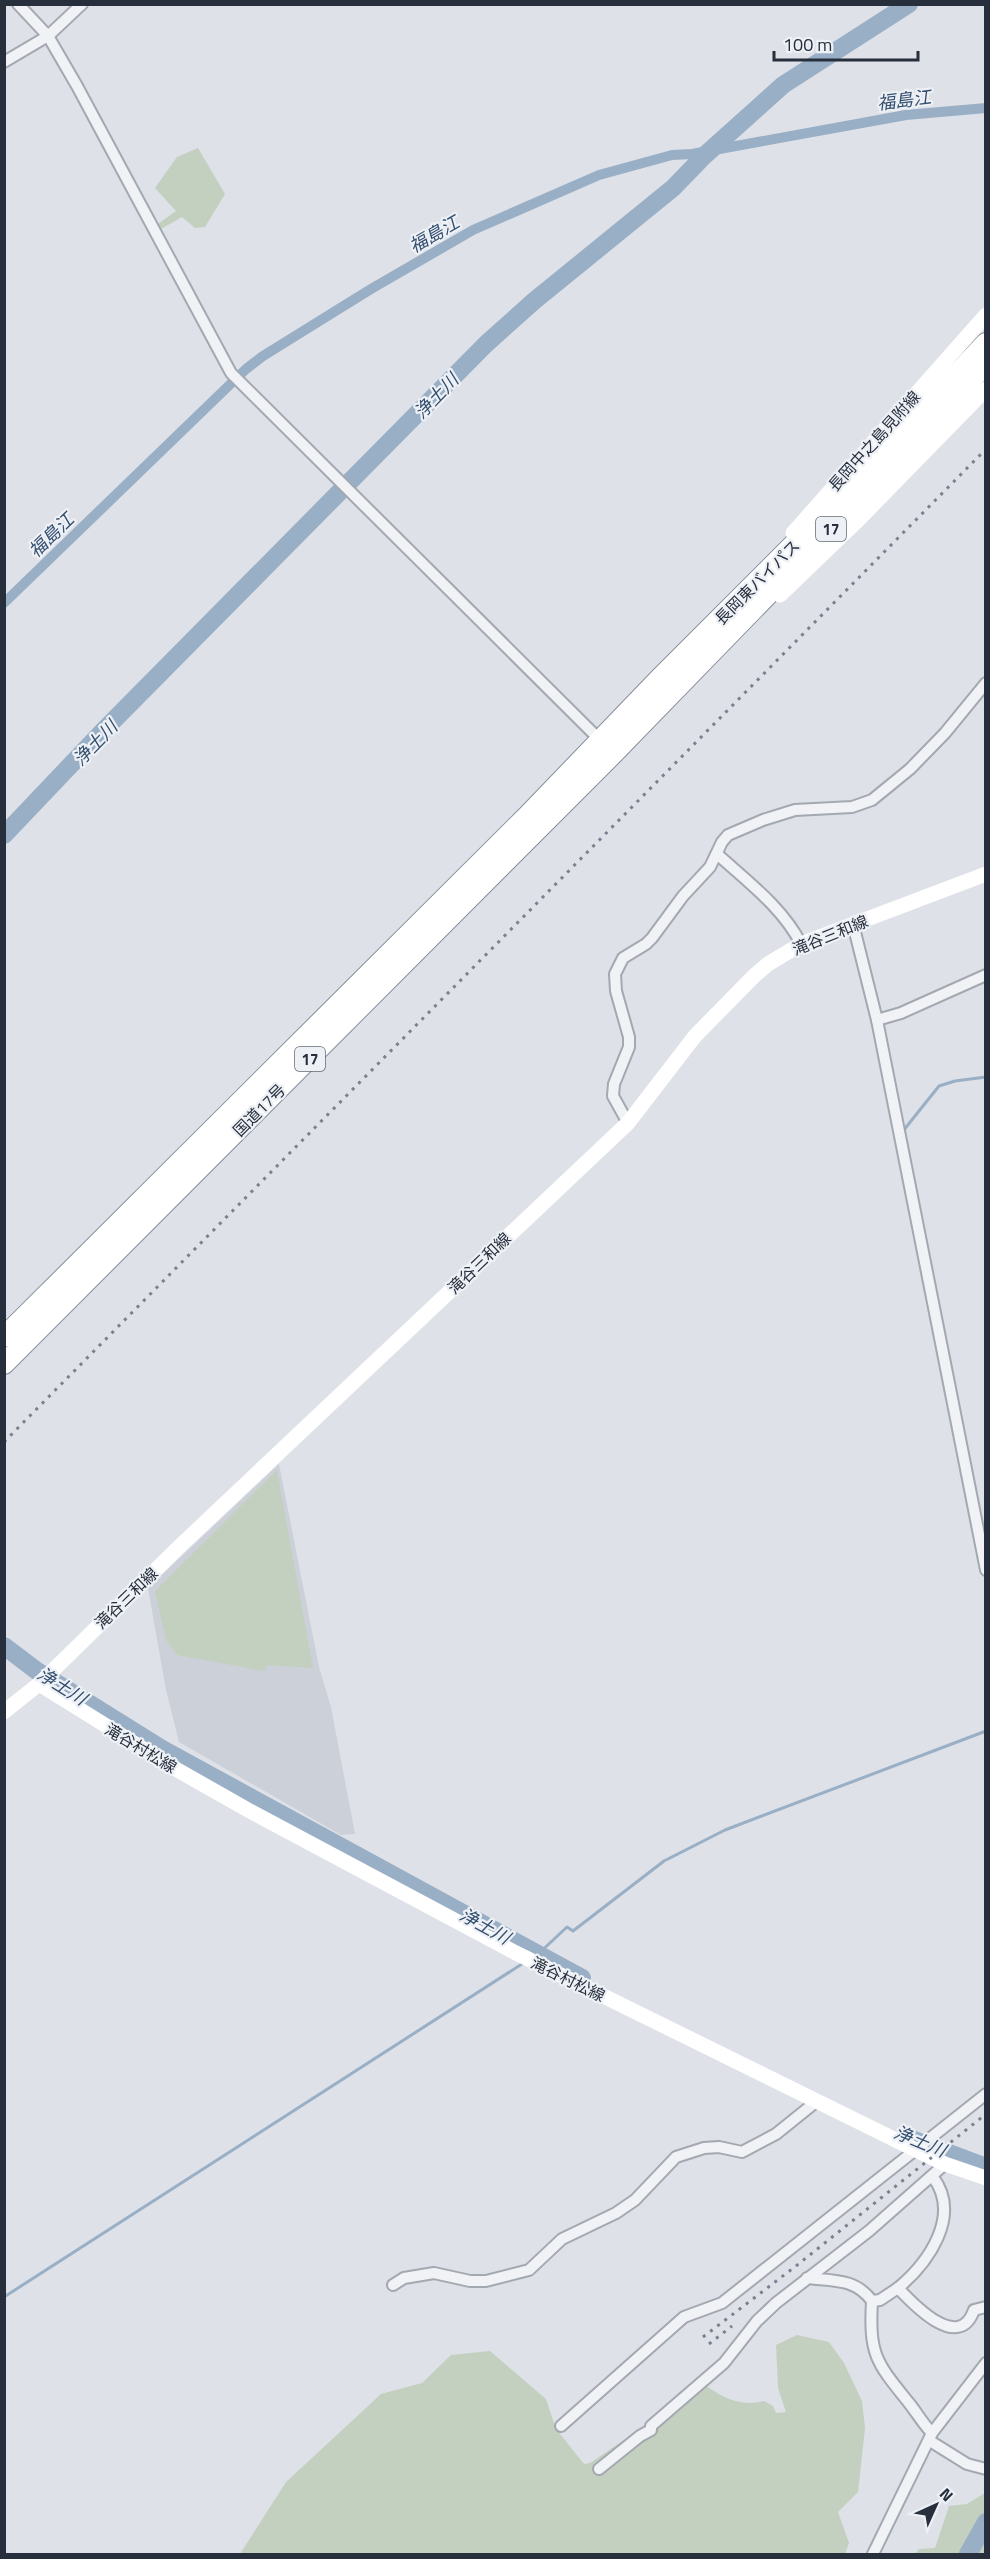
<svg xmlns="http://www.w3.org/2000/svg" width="990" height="2559" viewBox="0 0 990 2559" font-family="'Titillium Web','Noto Sans JP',sans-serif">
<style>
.built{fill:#ccd0d9}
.green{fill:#c3d0bf}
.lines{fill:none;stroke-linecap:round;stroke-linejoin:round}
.stream{stroke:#99afc6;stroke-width:3}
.canal{stroke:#99afc6;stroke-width:10}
.river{stroke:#99afc6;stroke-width:18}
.street-casing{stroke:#a3a8b1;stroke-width:14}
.highway-casing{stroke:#868f9d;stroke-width:22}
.street{stroke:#f0f2f5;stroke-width:10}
.secondary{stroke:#fff;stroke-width:15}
.highway{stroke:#fff;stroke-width:20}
.rail{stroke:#788190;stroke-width:3;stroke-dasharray:3 6;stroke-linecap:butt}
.labels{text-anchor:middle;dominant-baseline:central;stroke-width:4.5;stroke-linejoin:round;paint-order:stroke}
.shield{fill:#edf0f5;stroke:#626974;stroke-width:1.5}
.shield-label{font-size:15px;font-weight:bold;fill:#272f3d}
.street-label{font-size:16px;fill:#272f3d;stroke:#edf0f5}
.water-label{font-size:18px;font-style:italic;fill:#334e6f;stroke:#edf0f5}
</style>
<rect width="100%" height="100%" fill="#dee1e7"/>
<polygon class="built" points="279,1464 319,1667 331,1707 355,1834 341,1835 179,1742 166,1690 148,1588"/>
<g class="green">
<polygon points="198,148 225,194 205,227 195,228 182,217 161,229 158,224 176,211 155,188 177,157"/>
<polygon points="277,1470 313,1668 267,1665 264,1671 177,1655 166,1640 155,1591"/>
<path d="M797,2335L829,2342L844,2363L862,2401L865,2428L858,2492L838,2512L849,2543L845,2554H240L286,2482L381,2394L422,2383L451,2355L490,2351L546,2399L556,2429L584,2464L590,2463L705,2385C723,2398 741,2407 764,2401L773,2406L776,2413L786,2412L778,2388L776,2345Z"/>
<polygon points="985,2493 985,2554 915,2554 919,2549 935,2548 949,2506 967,2504"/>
</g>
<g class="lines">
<g class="stream">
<polyline points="903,1131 939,1086 955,1081 986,1077"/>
<polyline points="536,1956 567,1927 573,1931 664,1861 725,1830 986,1731"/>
<polyline points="4,2297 525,1962"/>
</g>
<polyline class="canal" points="4,603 246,369 263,356 371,289 473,230 599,175 672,155 692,154 906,115 986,108"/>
<g class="river">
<polyline points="4,835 103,731 486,344 534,301 673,188 704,156 783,85 909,4"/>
<polyline points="4,1646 37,1671 162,1749 582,1978"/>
<polyline points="906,2137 986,2167"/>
<polyline points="968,2554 986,2522"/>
</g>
<g class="street-casing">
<g id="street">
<polyline points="18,4 48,36 77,86 231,373 602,742"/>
<polyline points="4,62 48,36 82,4"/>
<path d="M717,854C747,881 783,908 801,944"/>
<polyline points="853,924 877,1020 986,1570"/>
<polyline points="877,1020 901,1013 986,975"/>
<polyline points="628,1123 613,1096 614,1084 629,1047 629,1037 616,991 615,974 623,958 646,944 652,938 683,896 710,867 722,842 728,835 763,820 795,810 852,807 872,800 910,769 945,733 986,683"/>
<path d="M807,2278C833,2281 855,2278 872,2301C869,2355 876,2362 909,2403C917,2413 923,2424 932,2433"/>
<polyline points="393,2285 404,2278 434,2273 470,2281 486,2281 529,2270 562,2239 616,2213 635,2200 676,2157 704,2148 719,2147 742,2152 776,2134 817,2101"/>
<path d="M898,2288C928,2263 962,2216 933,2177"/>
<path d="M872,2301L880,2300L898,2288C913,2304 959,2353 974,2310L986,2307"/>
<polyline points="561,2426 684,2317 722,2303 986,2094"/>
<polyline points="930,2441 967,2464 986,2469"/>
<polyline points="599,2469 640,2436 651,2430 651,2426 724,2363 757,2321 776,2303 869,2231 945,2164"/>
<polyline points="873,2554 932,2433 986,2363"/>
</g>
</g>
<g class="highway-casing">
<g id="highway">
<polyline points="4,1337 527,816 660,678 826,512 986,343"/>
<polyline points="4,1364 614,753 852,508 986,364"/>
</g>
</g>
<use href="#street" class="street"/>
<g class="secondary">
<polyline points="793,533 986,315"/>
<polyline points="780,595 860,518 986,389"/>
<polyline points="39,1684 174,1768 248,1810 514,1952 914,2149 945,2164 986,2178"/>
<polyline points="4,1712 39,1684 179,1547 628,1123 695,1036 754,976 768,964 801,944 986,874"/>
</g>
<use href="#highway" class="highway"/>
<g class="rail">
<polyline points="4,1442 986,449"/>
<polyline points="703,2337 796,2266 986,2114"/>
<polyline points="709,2344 732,2326"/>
</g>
</g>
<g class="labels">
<g class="shield">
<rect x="816" y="517" width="30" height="24" rx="4.5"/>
<rect x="295" y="1047" width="30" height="24" rx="4.5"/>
</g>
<g class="shield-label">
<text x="831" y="529">17</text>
<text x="310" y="1059">17</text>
</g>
<g class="street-label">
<text transform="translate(874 441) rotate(-48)">長岡中之島見附線</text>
<text transform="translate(757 582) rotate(-45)">長岡東バイパス</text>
<text transform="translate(830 935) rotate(-22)">滝谷三和線</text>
<text transform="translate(259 1110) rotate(-45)">国道17号</text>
<text transform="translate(479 1263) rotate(-44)">滝谷三和線</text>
<text transform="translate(126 1598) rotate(-44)">滝谷三和線</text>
<text transform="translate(141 1748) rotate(31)">滝谷村松線</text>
<text transform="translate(568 1979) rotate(26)">滝谷村松線</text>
</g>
<g class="water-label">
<text transform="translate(904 100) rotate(-7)">福島江</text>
<text transform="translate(434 234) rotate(-30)">福島江</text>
<text transform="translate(436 396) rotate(-46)">浄土川</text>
<text transform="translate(51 535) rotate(-44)">福島江</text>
<text transform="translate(95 743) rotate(-46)">浄土川</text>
<text transform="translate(62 1686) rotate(32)">浄土川</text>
<text transform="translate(485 1926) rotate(29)">浄土川</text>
<text transform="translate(920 2141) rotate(22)">浄土川</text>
</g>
</g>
<rect width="990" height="2559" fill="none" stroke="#272f3d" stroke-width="12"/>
<g transform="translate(936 2505) rotate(45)" stroke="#edf0f5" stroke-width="4.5" paint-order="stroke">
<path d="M0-4.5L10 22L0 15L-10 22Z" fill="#272f3d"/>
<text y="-9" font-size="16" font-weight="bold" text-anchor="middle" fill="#272f3d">N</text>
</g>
<path d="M774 51v9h144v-9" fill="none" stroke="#272f3d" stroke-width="3"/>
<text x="783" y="51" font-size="18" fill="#272f3d" stroke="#edf0f5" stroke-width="4.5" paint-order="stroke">100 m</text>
</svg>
